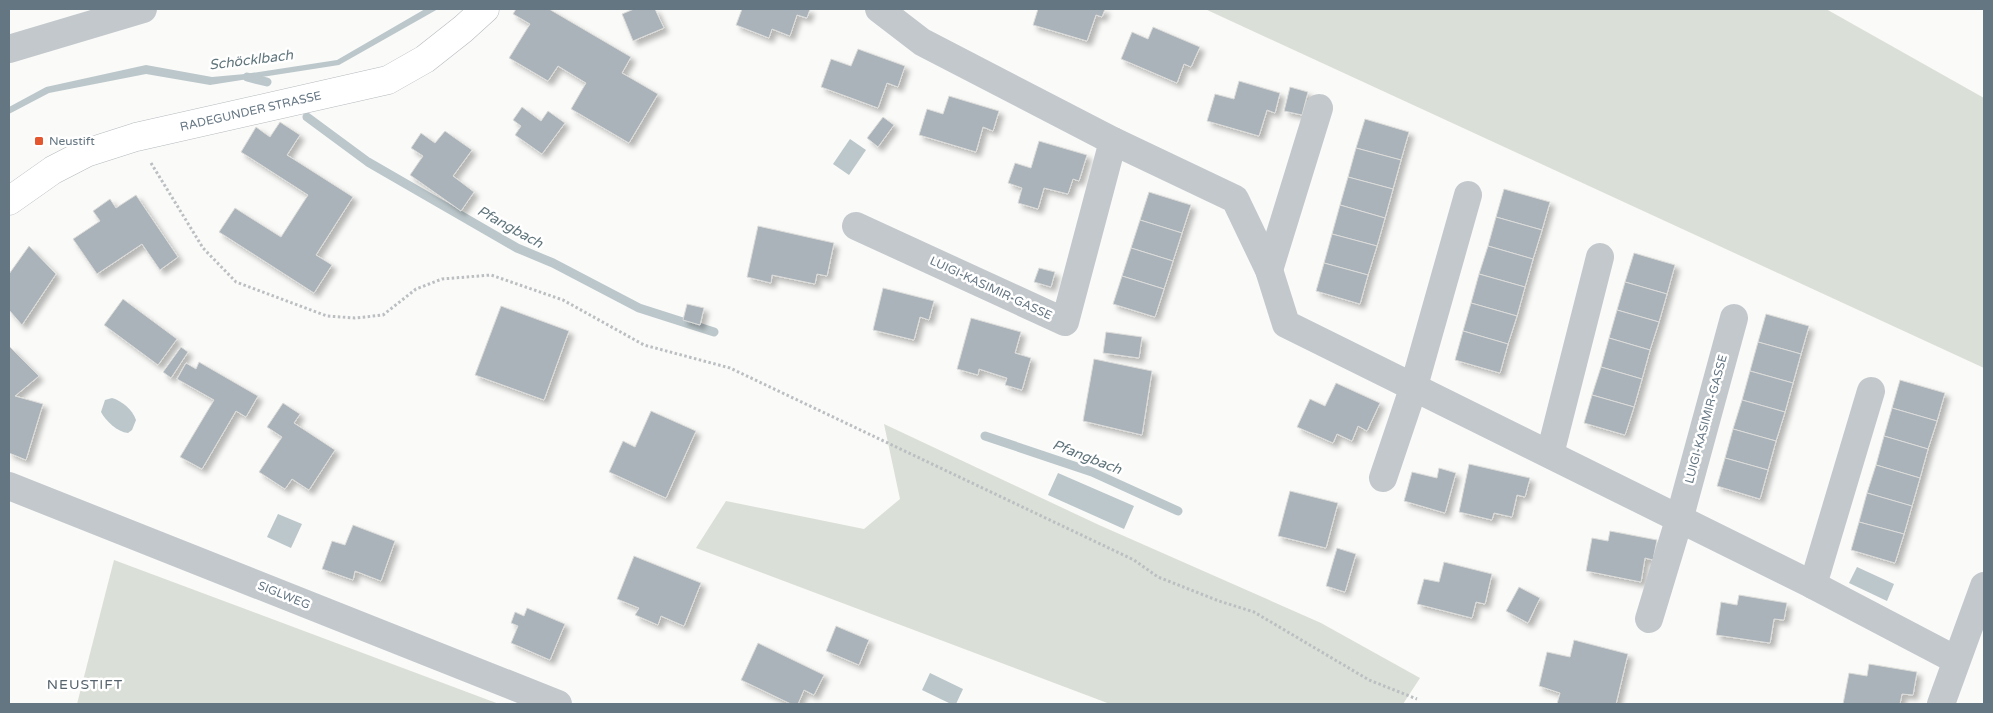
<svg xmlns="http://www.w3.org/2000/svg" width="1993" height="713" viewBox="0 0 1993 713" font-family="'Varela Round',sans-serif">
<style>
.green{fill:#dadfd7}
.water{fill:#bbc7cb}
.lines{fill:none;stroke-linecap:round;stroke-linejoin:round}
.stream{stroke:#bbc7cb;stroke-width:9}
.building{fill:#aab3b9;stroke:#dcdcda;filter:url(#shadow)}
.major-casing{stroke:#b5babe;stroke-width:29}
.path{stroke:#bbbfc2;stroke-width:3;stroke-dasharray:2.5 2.5;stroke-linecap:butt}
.minor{stroke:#c3c8cc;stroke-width:28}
.major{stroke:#fff;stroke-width:28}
.poi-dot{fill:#e4572e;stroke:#fff;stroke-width:2}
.labels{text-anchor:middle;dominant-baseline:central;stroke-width:5;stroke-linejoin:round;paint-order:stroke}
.street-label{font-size:12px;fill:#657683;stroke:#fff}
.poi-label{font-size:12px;fill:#657683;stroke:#fff;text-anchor:start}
.water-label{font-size:14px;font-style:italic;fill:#60757c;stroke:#fff}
.neighbourhood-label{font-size:14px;letter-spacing:1px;fill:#57646e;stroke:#fff}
</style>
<defs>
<filter id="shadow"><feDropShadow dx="4.5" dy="4.5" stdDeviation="2.5" flood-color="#0004"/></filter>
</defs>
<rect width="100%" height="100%" fill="#fafaf8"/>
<g class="green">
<polygon points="1205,9 1826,9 1984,98 1984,368"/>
<polygon points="884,424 1099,525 1321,623 1420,678 1403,704 1110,704 696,548 726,501 864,529 900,499"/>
<polygon points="114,560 499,704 77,704"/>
</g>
<g class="water">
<polygon points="425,9 438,9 339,65 210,85 146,74 49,93 9,114 9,107 46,87 146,65 212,77 245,74 337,60"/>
<polygon points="850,139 866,150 849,175 833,164"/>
<path d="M112,398C122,401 132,409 136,420L132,430L128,433C117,432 106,421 101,412L105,400Z"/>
<polygon points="1058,473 1134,506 1124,529 1048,495"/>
<polygon points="278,514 302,524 291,548 267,537"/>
<polygon points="1857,567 1894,584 1887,601 1849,583"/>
<polygon points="930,673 963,689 956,704 951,704 922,690"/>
</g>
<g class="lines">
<g class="stream">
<polyline points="247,77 267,82"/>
<polyline points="307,117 368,162 517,248 553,263 639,308 714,332"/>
<polyline points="985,436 1092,472 1178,511"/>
</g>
</g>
<g class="building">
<polygon points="516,9 549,9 631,57 622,73 658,94 629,143 571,109 586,83 558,66 548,81 509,58 530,24 513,14"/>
<polygon points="634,9 655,9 664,28 633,41 622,14"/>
<polygon points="742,9 810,9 807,18 797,15 790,36 772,29 769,38 736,25"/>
<polygon points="1038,9 1105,9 1102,17 1096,15 1087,41 1033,25"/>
<polygon points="1153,27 1200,47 1191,67 1184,64 1177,83 1121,59 1132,32 1148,39"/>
<polygon points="858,49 905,66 898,87 887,83 878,108 821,87 831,59 851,66"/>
<polygon points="1239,81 1280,93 1275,113 1267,110 1259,136 1207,121 1215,94 1234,99"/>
<polygon points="1290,87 1308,92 1302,115 1284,111"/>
<polygon points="949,96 999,111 993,131 983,127 976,152 919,135 927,109 943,114"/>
<polygon points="522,107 541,121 548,111 565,123 542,154 515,135 521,126 513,120"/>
<polygon points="883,117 894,125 878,147 867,138"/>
<polygon points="1365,119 1409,132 1401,160 1356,148"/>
<polygon points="280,122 300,135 287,155 353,197 316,255 332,265 314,293 219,232 235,208 281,237 308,195 241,152 256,127 270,137"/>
<polygon points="445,131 472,150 453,176 474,192 461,211 410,175 423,156 411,148 421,133 435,143"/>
<polygon points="1039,141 1087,155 1079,181 1073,179 1068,194 1044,188 1038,209 1018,203 1022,188 1008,183 1015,163 1031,168"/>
<polygon points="1356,148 1401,160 1393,189 1348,177"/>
<polygon points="1348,177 1393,189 1385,218 1340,205"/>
<polygon points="1504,189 1550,202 1542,230 1496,217"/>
<polygon points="1149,192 1191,205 1182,233 1140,220"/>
<polygon points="136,195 178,257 160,270 142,244 97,274 73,239 100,221 93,211 110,199 116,208"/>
<polygon points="1340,205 1385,218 1377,246 1332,234"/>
<polygon points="1496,217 1542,230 1533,259 1488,246"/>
<polygon points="1140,220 1182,233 1173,261 1131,248"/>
<polygon points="758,226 834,243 827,276 817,274 815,284 772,275 771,283 747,277"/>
<polygon points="1332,234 1377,246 1368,275 1324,263"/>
<polygon points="29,246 56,274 22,325 9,310 9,274"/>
<polygon points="1488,246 1533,259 1525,287 1479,274"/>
<polygon points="1131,248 1173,261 1164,289 1122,276"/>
<polygon points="1634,253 1675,265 1667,294 1625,282"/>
<polygon points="1324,263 1368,275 1360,304 1316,291"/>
<polygon points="1039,268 1055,272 1051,287 1034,282"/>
<polygon points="1479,274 1525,287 1517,316 1471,303"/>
<polygon points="1122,276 1164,289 1155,317 1113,304"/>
<polygon points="1625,282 1667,294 1659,322 1617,310"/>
<polygon points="883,288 934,301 929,320 920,317 914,340 873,330"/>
<polygon points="123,299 177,339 158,365 104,325"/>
<polygon points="1471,303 1517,316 1508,344 1463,331"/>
<polygon points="687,304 704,308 700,325 683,320"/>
<polygon points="501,306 569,331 544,400 475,375"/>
<polygon points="1617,310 1659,322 1650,350 1609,338"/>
<polygon points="1766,314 1809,326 1801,354 1758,342"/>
<polygon points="971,318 1021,332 1015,353 1031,358 1022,390 1005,385 1007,378 979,369 978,375 957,369"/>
<polygon points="1463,331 1508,344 1500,373 1455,360"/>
<polygon points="1106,332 1142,337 1139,358 1103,353"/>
<polygon points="1609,338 1650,350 1642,379 1601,367"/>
<polygon points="1758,342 1801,354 1793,383 1750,371"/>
<polygon points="9,346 39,376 15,396 43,404 26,460 9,453"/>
<polygon points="181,347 188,352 171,378 163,372"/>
<polygon points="1094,359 1152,371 1142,435 1083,421"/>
<polygon points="199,362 258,396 246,417 236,411 202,469 180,457 214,400 177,379 186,363 196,369"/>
<polygon points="1601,367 1642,379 1634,407 1592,395"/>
<polygon points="1750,371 1793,383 1785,412 1742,400"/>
<polygon points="1900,380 1945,393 1937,421 1892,408"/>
<polygon points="1336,383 1380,403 1367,431 1358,426 1352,441 1337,434 1333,443 1297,427 1310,399 1325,406"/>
<polygon points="1592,395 1634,407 1625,435 1584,423"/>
<polygon points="1742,400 1785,412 1776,441 1733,429"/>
<polygon points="283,403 300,414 294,423 335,450 309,490 292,479 285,489 259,472 282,437 267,427"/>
<polygon points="1892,408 1937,421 1928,449 1884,436"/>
<polygon points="651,411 696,431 666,498 609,472 623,441 635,447"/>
<polygon points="1733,429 1776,441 1768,470 1725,458"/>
<polygon points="1884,436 1928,449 1920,478 1876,465"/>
<polygon points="1725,458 1768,470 1760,499 1717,486"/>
<polygon points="1469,464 1530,478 1525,497 1517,495 1512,517 1494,513 1492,520 1459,512"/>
<polygon points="1876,465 1920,478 1912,506 1867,493"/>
<polygon points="1439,468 1456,473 1445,513 1404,501 1412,472 1437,478"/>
<polygon points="1290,491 1338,503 1326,548 1278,536"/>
<polygon points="1867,493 1912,506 1904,534 1859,522"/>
<polygon points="1859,522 1904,534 1895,563 1851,550"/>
<polygon points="353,525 395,541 381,581 355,571 353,580 322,569 332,541 345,545"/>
<polygon points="1610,531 1657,540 1653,560 1645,558 1641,582 1586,571 1592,538 1608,541"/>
<polygon points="1337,548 1356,554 1345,592 1326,586"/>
<polygon points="634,556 701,583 684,626 661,616 658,625 635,615 639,608 617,599"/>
<polygon points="1444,562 1492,574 1485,604 1476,602 1472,618 1417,604 1424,579 1439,582"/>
<polygon points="1519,587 1540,598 1528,623 1506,611"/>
<polygon points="1739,595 1787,603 1784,620 1774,619 1770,643 1716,635 1721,602 1737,605"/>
<polygon points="527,608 565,624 550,660 511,643 518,626 511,623 515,612 524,616"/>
<polygon points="836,626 869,640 859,665 826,651"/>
<polygon points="1574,640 1628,654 1616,704 1557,704 1560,693 1539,686 1547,652 1570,657"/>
<polygon points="758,643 824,675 814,695 804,690 798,704 791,704 741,680"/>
<polygon points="1869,664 1917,672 1913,695 1902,694 1900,704 1843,704 1849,673 1867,676"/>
</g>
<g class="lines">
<g class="major-casing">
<g id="major">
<path id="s1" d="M9,201L53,170L86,153L136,137L388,80L425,59L463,29L485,9"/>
</g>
</g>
<polyline class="path" points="151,163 203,248 236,282 327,316 355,318 383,315 416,289 442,279 491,275 563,300 644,345 730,368 1134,560 1158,577 1219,601 1254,612 1369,680 1417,699"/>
<g class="minor">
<polyline points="879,9 922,42 1113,141 1235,199 1269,270 1286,324 1813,585 1956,660"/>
<polyline points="9,49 143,9"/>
<polyline points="856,226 1065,322 1113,141"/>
<polyline points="1269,270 1319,108"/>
<polyline points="1550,454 1600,257"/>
<polyline points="1383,478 1414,386 1468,195"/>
<polyline points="9,486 558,704"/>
<polyline points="1813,585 1871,391"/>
<polyline points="1649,619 1679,520 1734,318"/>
<polyline points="1941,704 1984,586"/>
</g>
<use href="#major" class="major"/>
</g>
<rect class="poi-dot" x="34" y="136" width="10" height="10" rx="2.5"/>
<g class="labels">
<g class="street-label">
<text stroke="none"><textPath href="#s1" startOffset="261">RADEGUNDER STRASSE</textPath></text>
<text transform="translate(991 288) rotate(25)">LUIGI-KASIMIR-GASSE</text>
<text transform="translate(1706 419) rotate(-75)">LUIGI-KASIMIR-GASSE</text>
<text transform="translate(284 595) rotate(22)">SIGLWEG</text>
</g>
<g class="poi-label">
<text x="49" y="141">Neustift</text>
</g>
<g class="water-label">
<text transform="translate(251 60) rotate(-7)">Schöcklbach</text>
<text transform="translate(510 227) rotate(29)">Pfangbach</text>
<text transform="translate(1087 457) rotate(21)">Pfangbach</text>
</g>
<g class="neighbourhood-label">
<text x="85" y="684">NEUSTIFT</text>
</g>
</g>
<rect width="1993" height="713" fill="none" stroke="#657683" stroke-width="20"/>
</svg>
